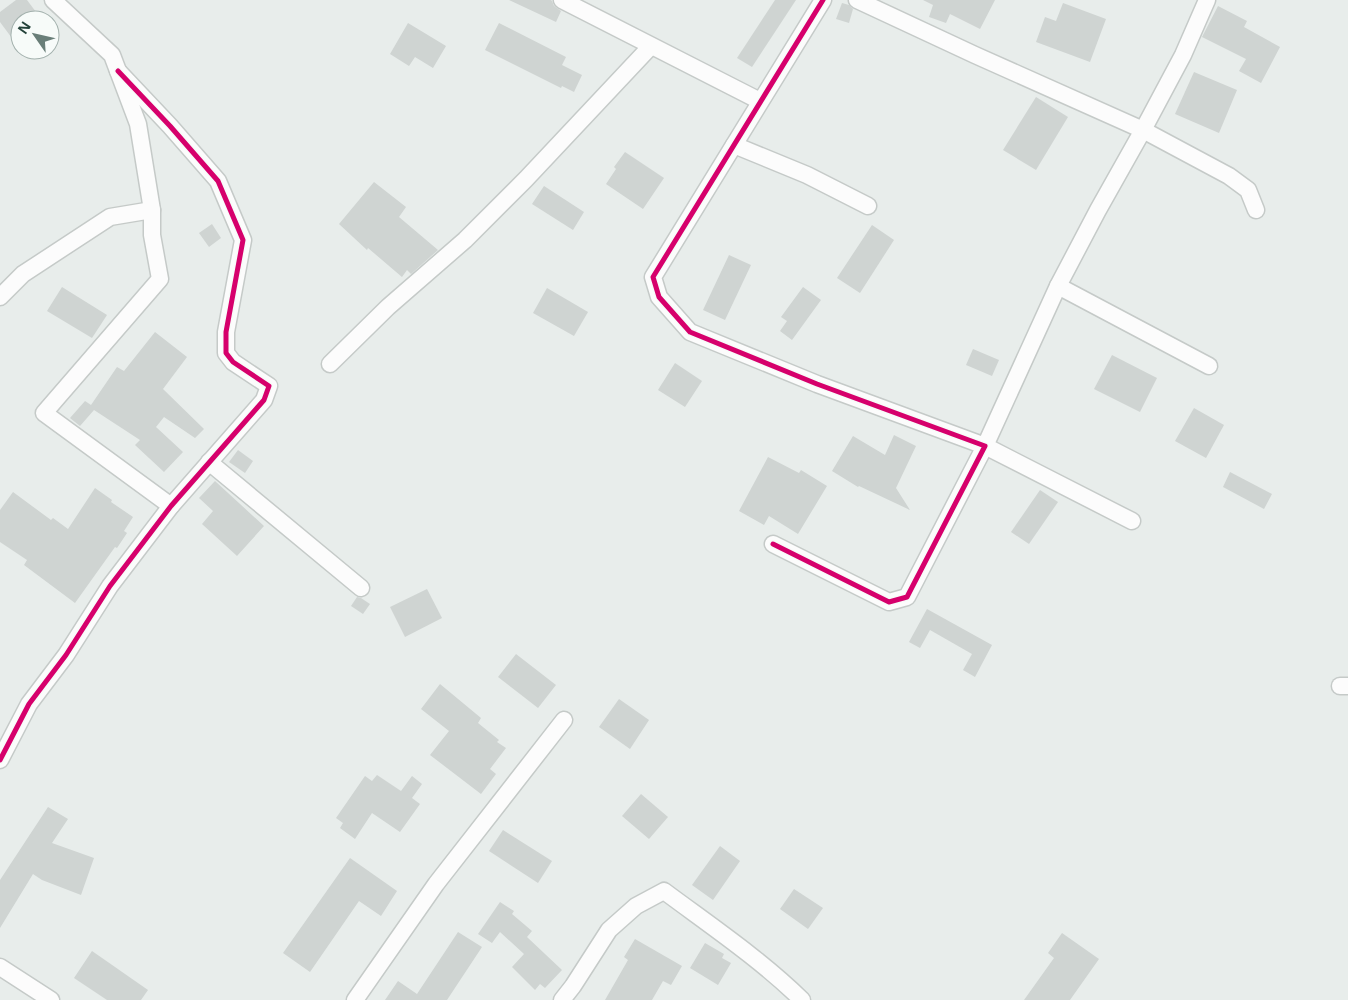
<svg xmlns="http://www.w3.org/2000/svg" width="1348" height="1000" viewBox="0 0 1348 1000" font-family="'Open Sans',sans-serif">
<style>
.building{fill:#cfd4d2}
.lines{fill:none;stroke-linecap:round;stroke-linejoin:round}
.minor-casing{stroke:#c5cac8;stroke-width:19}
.minor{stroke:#fcfcfc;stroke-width:16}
.cycleway-casing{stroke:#f7fbf9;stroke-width:8}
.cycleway{stroke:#d6006c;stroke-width:5}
</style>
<rect width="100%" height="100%" fill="#e8edeb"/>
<g class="building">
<polygon points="16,0 27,0 42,20 20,20 20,49 0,22 0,12"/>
<polygon points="509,0 551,0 552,1 554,6 561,11 556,22"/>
<polygon points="775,0 796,0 752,67 737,58"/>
<polygon points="923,0 995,0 980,29 950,14 946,23 929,17 933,5"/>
<polygon points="842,3 849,5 853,9 849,23 836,19"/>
<polygon points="1063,3 1106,19 1090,62 1036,42 1045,17 1056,21"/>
<polygon points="1218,6 1247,21 1244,27 1280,47 1261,83 1239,71 1246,59 1202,37"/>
<polygon points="408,23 446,46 433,68 415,57 409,66 390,54"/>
<polygon points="499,23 566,57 562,65 582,75 574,92 562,86 561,88 485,50"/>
<polygon points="1194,72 1237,90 1219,133 1175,114"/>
<polygon points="1036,97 1068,117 1036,170 1003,150"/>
<polygon points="625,152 664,178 643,209 606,184 616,169 614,167"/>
<polygon points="374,182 406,207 399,217 438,250 411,274 407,270 402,277 368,248 367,250 339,224"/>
<polygon points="544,186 584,212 573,230 532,204"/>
<polygon points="212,224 221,238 209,247 199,233"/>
<polygon points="872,225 894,240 860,293 837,278"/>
<polygon points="729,255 751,265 725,320 703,310"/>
<polygon points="62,287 107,315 92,338 47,311"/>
<polygon points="803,287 821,300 792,340 780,331 787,321 781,317"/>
<polygon points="547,288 588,312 574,336 533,313"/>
<polygon points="155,332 187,357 163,389 204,429 195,438 164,417 156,427 183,452 164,472 135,445 140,440 94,410 80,426 70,418 85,401 91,405 117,367 124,371"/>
<polygon points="973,349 999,360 992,376 966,365"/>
<polygon points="1112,355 1157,378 1140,412 1094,389"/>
<polygon points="675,363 702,381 685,407 658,390"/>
<polygon points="1194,408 1224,425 1206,458 1175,441"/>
<polygon points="894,435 916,446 896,488 910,510 859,486 858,487 832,471 853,436 885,455"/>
<polygon points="238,450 253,461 245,473 229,462"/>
<polygon points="768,457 799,473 801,470 827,486 798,534 769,516 764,525 739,511"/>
<polygon points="1230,472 1272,494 1264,509 1223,487"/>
<polygon points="215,481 264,526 237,556 202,524 213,511 199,498"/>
<polygon points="95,488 112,500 111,502 133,517 124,531 127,533 117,548 115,547 75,603 24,565 27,560 0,542 0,510 13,492 51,520 53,518 68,529"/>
<polygon points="1040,490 1058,502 1029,544 1011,532"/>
<polygon points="427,589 442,618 405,637 390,607"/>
<polygon points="357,597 361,598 370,604 363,614 351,606"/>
<polygon points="927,609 992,645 975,677 963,670 972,654 930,630 920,648 909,642"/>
<polygon points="516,654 556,685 538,708 498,677"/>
<polygon points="440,684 481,718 478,723 499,740 497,742 506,748 490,769 496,774 481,794 430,755 449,731 421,709"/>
<polygon points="619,699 649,720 630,749 599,727"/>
<polygon points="377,775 401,791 412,776 422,784 412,798 420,804 400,832 372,813 355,839 340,828 343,823 336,818 365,776 372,781"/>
<polygon points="641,794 668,817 649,839 622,816"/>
<polygon points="48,807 68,819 52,843 94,858 81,895 42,880 33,874 0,928 0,880"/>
<polygon points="503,830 552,861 538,883 489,851"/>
<polygon points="720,846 740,861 713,900 692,885"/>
<polygon points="350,858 397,891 381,916 359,901 310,972 283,953"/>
<polygon points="794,889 823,908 808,929 780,909"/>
<polygon points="500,902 514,911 512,914 532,931 527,937 562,970 545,988 540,984 535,990 512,967 524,954 500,932 492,943 478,934"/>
<polygon points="458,932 482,947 447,1000 385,1000 398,981 417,994"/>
<polygon points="1062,933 1099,959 1070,1000 1024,1000 1054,958 1048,953"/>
<polygon points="635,939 682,966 671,985 663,981 652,1000 605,1000 628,960 624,957"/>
<polygon points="705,943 724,954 722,958 731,963 718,985 690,968"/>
<polygon points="92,951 148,990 141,1000 107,1000 74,978"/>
</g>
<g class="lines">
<g class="minor-casing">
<g id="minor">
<polyline points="53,0 112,55 138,124 152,210 152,235 160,279 44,413 171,506"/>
<polyline points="562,0 760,101"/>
<polyline points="857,0 975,55 1143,130 1229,176 1248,190 1256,210"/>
<polyline points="734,145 807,175 868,206"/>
<polyline points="1058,286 1209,366"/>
<polyline points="0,297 23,274 110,217 152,210"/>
<polyline points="330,364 388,307 465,240 526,179 651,46"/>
<polyline points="209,462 361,588"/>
<polyline points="1132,521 985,446 1058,286 1098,210 1143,130 1183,55 1207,0"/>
<polyline points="773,544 889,602 907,597 985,446 817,384 690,332 659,297 653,277 823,0"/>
<polyline points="1340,686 1348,686"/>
<polyline points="0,760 29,704 66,655 110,586 171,506 264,400 269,386 233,362 226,353 226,332 243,240 218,181 170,126 118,71"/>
<polyline points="0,967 51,1000"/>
<polyline points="355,1000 436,884 564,720"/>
<path d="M562,1000L573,986L609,930L636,906L664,891C711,926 760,959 802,1000"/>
</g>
</g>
<use href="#minor" class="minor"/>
<g class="cycleway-casing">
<g id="cycleway">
<polyline points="773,544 889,602 907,597 985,446 817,384 690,332 659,297 653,277 823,0"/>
<polyline points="0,760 29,704 66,655 110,586 171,506 264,400 269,386 233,362 226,353 226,332 243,240 218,181 170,126 118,71"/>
</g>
</g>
<use href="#cycleway" class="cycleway"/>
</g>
<g transform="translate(35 35) rotate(304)"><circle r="24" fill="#f7fbf9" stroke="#a3b1ad"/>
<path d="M0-4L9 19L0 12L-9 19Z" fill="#697e78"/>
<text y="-8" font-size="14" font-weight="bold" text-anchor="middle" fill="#24423a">N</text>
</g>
</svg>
